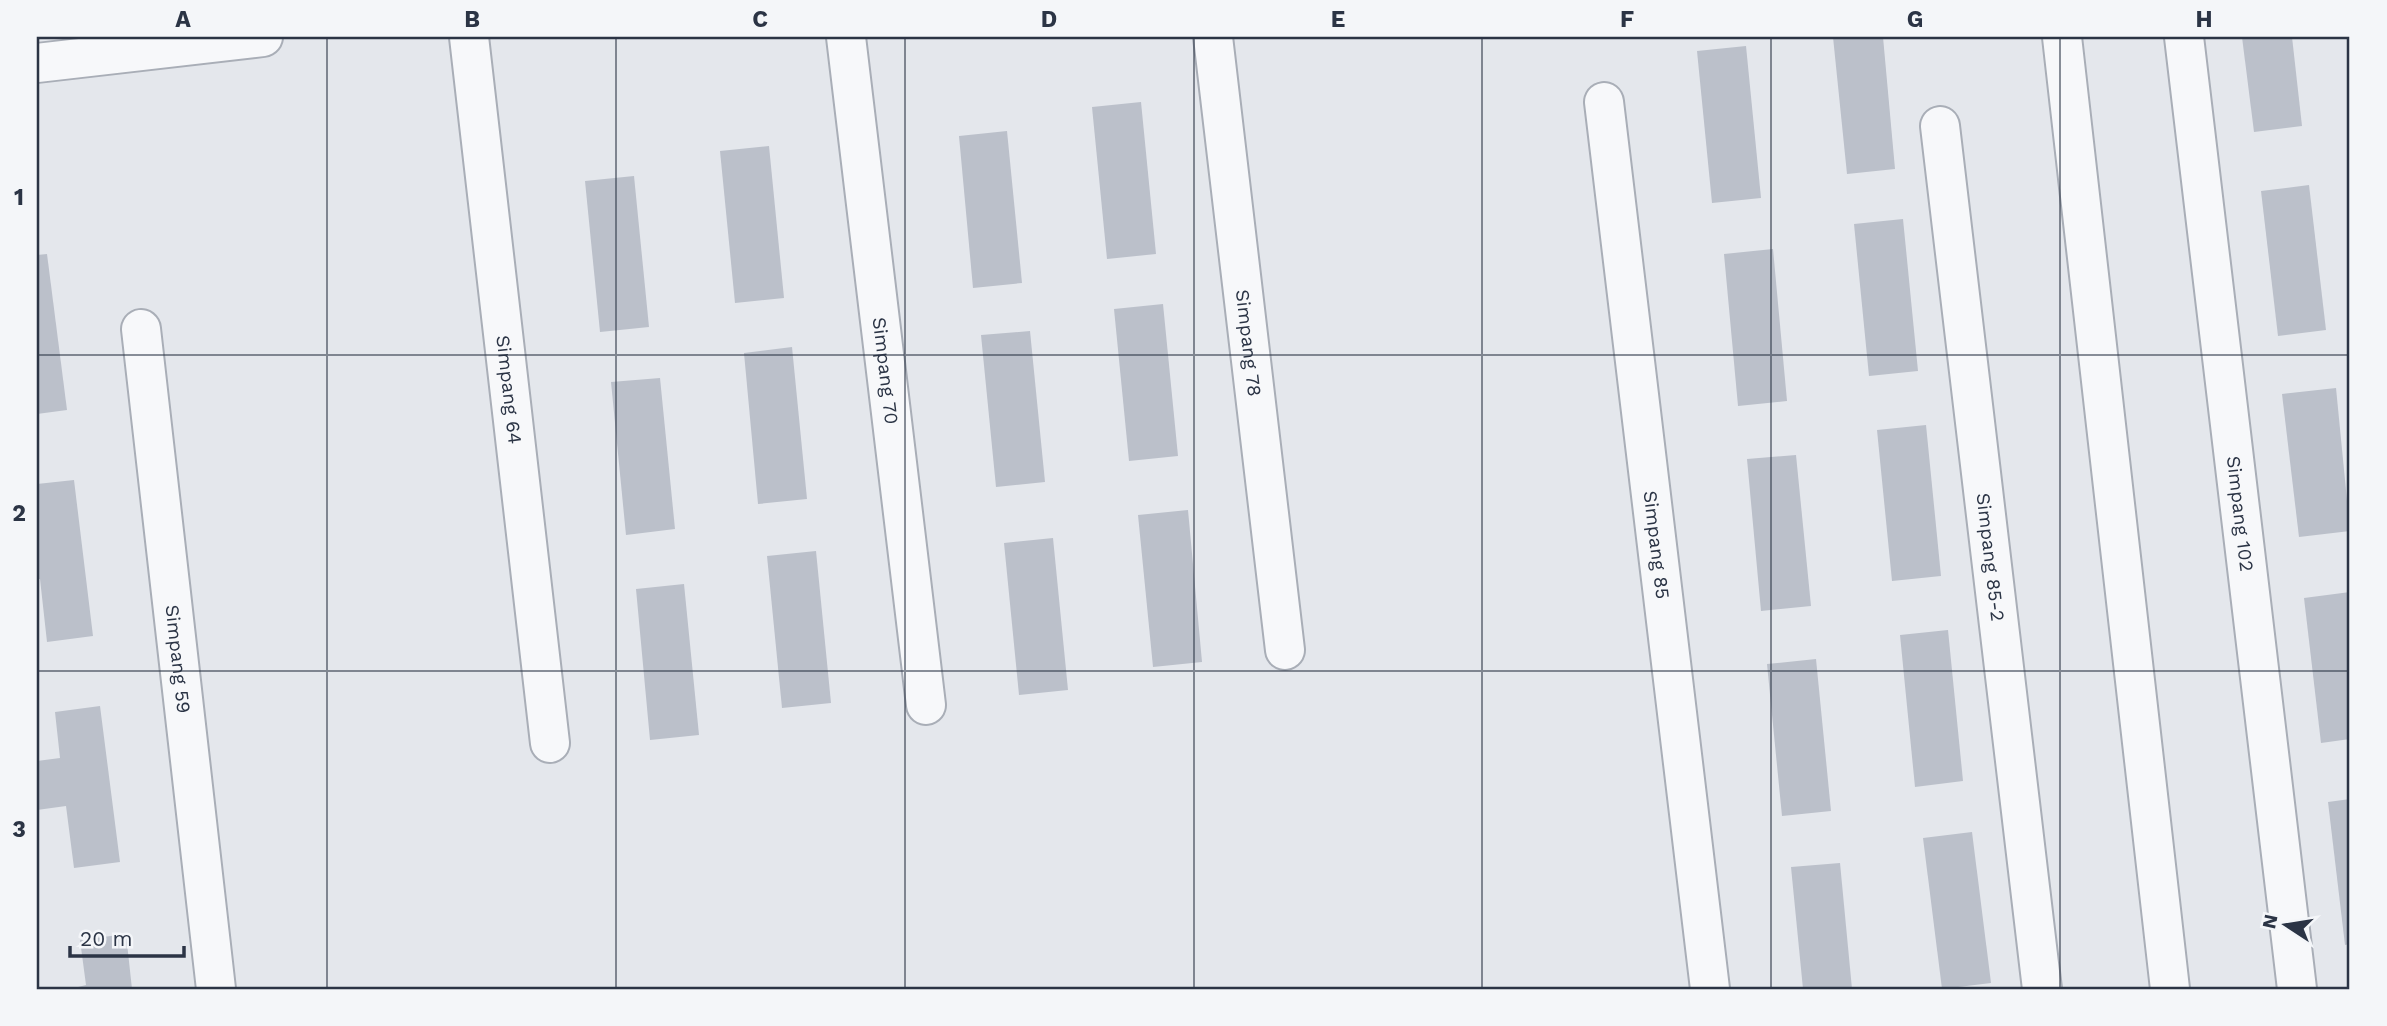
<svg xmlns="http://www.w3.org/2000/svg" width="2387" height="1026" viewBox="0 0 2387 1026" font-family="'Work Sans',sans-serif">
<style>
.building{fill:#bbc0ca}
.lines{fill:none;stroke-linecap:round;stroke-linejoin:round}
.street-casing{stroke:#a9aeb7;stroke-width:42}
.street{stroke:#f7f8fa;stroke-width:38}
.grid{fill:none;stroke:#2b3445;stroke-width:2;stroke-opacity:0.55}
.labels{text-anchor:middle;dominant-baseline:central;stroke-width:6;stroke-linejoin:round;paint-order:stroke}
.street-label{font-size:19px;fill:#2b3445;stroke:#f4f6f9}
.neatline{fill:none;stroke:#2b3445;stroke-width:2.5}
.grid-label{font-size:23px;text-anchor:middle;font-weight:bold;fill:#2b3445}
</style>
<rect width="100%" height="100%" fill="#e4e7ec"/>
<g class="building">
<polygon points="1833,37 1883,37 1895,169 1847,174"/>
<polygon points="2242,37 2292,37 2302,126 2254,132"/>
<polygon points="1746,46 1761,198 1712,203 1697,51"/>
<polygon points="1141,102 1156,254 1107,259 1092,107"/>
<polygon points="1007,131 1022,283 973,288 959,136"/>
<polygon points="769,146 784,298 735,303 720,151"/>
<polygon points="634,176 649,327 600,332 585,181"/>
<polygon points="2309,185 2326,330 2278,336 2261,191"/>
<polygon points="1903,219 1918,371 1869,376 1854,224"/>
<polygon points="1773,249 1787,401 1738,406 1724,254"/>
<polygon points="47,254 67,410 37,414 37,255"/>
<polygon points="1163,304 1178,456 1129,461 1114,309"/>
<polygon points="1030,331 1045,482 996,487 981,335"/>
<polygon points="792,347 807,499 758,504 744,353"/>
<polygon points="660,378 675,529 626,535 611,382"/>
<polygon points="2336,388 2350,531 2299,537 2282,394"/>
<polygon points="1926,425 1941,576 1892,581 1877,430"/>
<polygon points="1796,455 1811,606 1761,611 1747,459"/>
<polygon points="74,480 93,636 47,642 40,579 37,579 37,484"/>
<polygon points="1188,510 1202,662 1153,667 1138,515"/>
<polygon points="1053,538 1068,690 1019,695 1004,543"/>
<polygon points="816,551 831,703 782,708 767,556"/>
<polygon points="684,584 699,735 650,740 636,589"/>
<polygon points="2350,592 2350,739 2321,743 2304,598"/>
<polygon points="1948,630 1963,781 1915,787 1900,635"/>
<polygon points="1816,659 1831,811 1782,816 1767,664"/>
<polygon points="100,706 120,862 74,868 66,806 37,810 37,761 60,758 55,712"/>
<polygon points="2350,799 2350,944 2345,945 2328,802"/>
<polygon points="1972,832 1991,983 1942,989 1923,838"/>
<polygon points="1840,863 1852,989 1803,989 1791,867"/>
<polygon points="126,934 132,989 70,989 86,985 80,940"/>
</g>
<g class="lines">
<g class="street-casing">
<g id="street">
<path id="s1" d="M469,37L550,743"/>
<path id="s2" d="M846,37L926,705"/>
<path id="s3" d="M1213,37L1285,650"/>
<polyline points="2062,37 2170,989"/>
<path id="s4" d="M2184,37L2297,989"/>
<polyline points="37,63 263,37"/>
<path id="s5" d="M1604,102L1710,989"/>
<path id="s6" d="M1940,126L2042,989"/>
<path id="s7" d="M141,329L216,989"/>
</g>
</g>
<use href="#street" class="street"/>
</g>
<path class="grid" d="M327,37V989M616,37V989M905,37V989M1194,37V989M1482,37V989M1771,37V989M2060,37V989M37,355H2350M37,671H2350"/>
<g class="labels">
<g class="street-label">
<text stroke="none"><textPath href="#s3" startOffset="308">Simpang 78</textPath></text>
<text stroke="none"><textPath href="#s2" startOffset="336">Simpang 70</textPath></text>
<text stroke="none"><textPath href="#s1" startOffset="355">Simpang 64</textPath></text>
<text stroke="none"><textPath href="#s4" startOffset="480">Simpang 102</textPath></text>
<text stroke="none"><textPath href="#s5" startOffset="446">Simpang 85</textPath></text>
<text stroke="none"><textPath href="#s6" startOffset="434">Simpang 85-2</textPath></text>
<text stroke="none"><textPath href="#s7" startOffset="332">Simpang 59</textPath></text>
</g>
</g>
<rect width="2387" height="1026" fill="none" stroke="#f4f6f9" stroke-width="77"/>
<g transform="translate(2286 925) rotate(282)" stroke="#f4f6f9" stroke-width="5" paint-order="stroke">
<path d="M0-5L12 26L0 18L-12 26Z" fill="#2b3445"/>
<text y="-10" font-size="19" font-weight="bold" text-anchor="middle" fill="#2b3445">N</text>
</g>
<path d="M70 946v10h114v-10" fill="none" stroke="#2b3445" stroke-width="3.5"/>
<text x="80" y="946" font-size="21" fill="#2b3445" stroke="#f4f6f9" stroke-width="5" paint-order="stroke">20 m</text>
<rect x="38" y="38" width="2310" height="950" class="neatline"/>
<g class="grid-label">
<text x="183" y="27">A</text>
<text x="472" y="27">B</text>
<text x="760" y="27">C</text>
<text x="1049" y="27">D</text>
<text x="1338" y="27">E</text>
<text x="1627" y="27">F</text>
<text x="1915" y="27">G</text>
<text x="2204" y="27">H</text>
<text x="19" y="205">1</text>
<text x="19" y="521">2</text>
<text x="19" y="837">3</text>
</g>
</svg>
